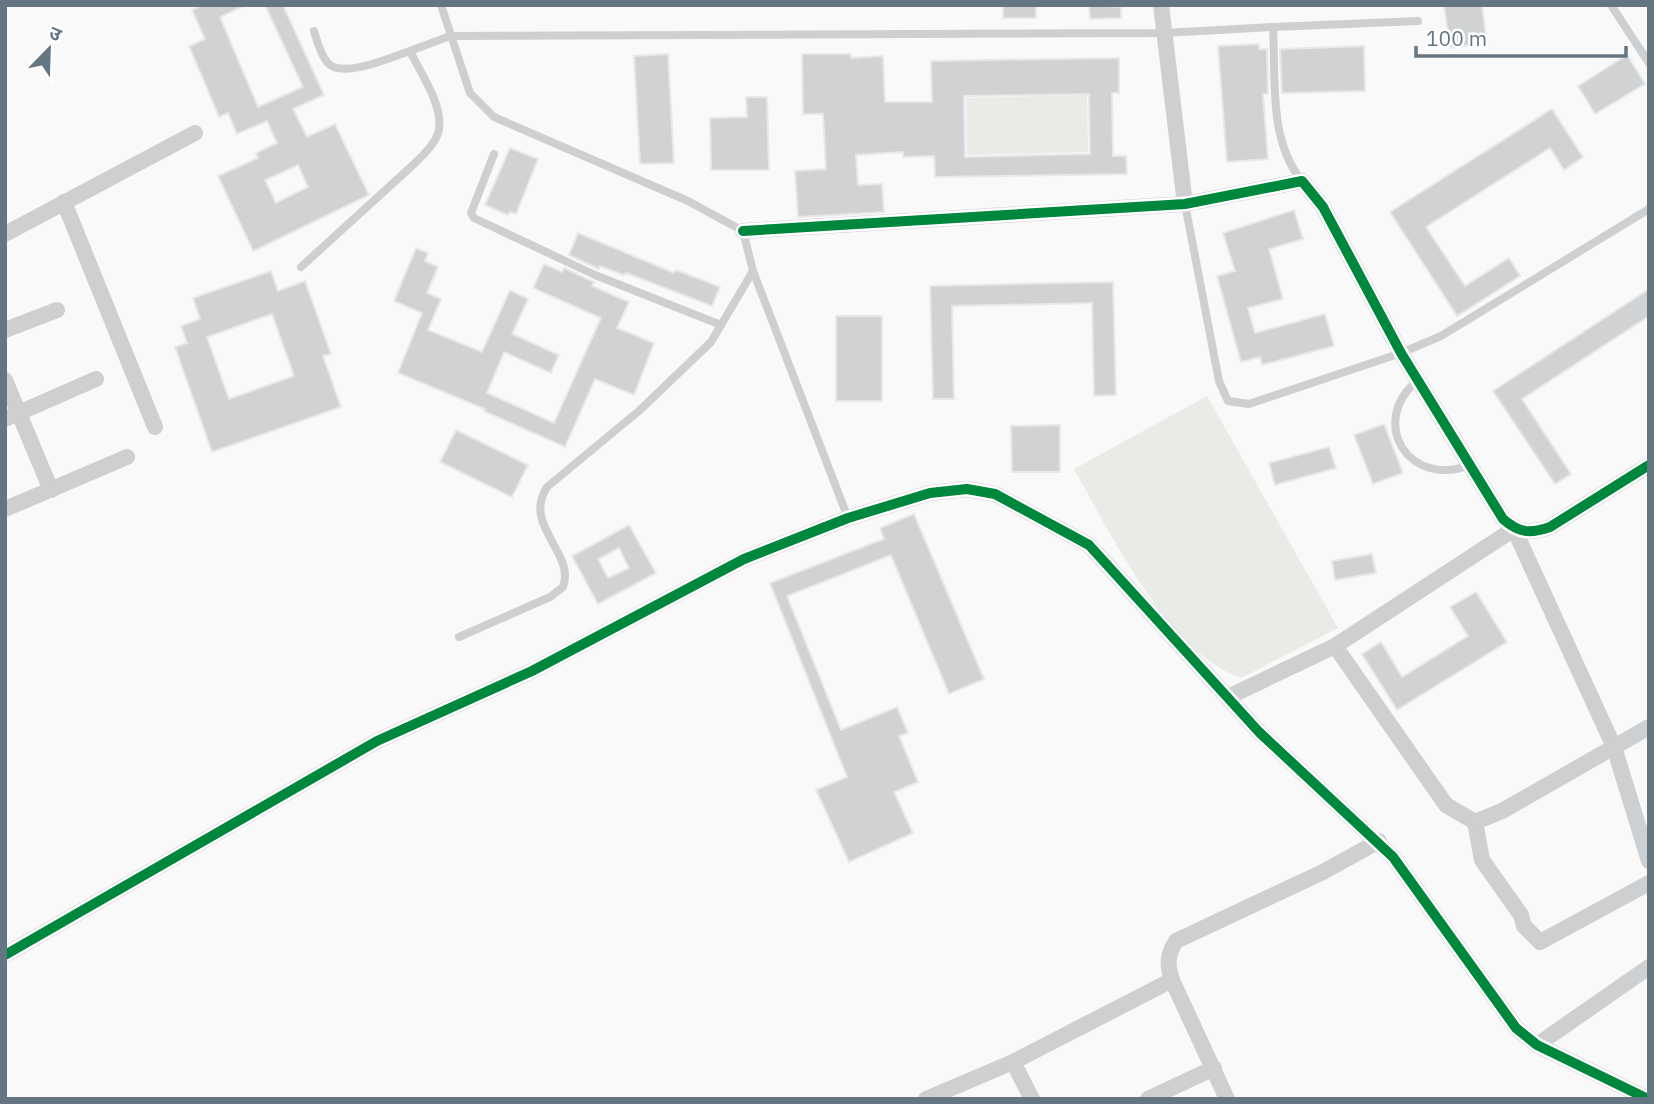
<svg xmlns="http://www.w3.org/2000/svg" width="1654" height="1104" viewBox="0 0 1654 1104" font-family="'IBM Plex Sans','Noto Sans Devanagari',sans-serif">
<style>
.green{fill:#e8ebe6}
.building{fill:#d0d2d3;stroke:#e8e8e8;stroke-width:2;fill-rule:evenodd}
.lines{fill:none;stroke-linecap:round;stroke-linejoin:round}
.service{stroke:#cecfd0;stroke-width:8}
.minor{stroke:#cecfd0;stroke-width:16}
.cycleway-casing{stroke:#fff;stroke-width:15}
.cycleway{stroke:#00873e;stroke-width:10}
</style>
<rect width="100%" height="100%" fill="#f9f9f9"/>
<g class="green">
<polygon points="1087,95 1088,152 967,155 966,98"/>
<path d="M1207,396L1338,628L1241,678C1167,651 1111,534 1074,469Z"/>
</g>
<g class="building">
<path d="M202,5H246L220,17L258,107L303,87L265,5H283L324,95L293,109L307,137L335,124L369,195L253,251L218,176L258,158L256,153L277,143L267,121L237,134L228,113L219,117L189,46L205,39L192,10ZM298,165L308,187L276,203L265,180Z"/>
<rect x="1003" y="5" width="33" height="13"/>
<polygon points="1089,5 1121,7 1121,18 1090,19"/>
<polygon points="1444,5 1482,5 1487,43 1450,48"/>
<polygon points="1259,44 1259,49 1267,49 1268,94 1263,94 1268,159 1227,162 1218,46"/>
<polygon points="1364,46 1365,91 1282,93 1280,49"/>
<polygon points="668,54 674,163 640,164 634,56"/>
<path d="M802,54H851V58L883,56L885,102H932L931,61L1119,58V93H1112L1113,156H1126L1127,174L935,177L934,156L903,157V152L856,155L858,185L882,184L884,212L798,217L795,171L826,169L823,114H803ZM1089,94L1090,154L965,157L964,96Z"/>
<polygon points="1627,55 1645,84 1595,114 1578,86"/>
<polygon points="746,97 767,97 769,170 711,170 710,118 747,117"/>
<polygon points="1552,109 1583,157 1564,170 1550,148 1426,227 1465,286 1509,258 1520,276 1457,316 1390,212"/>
<polygon points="510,148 538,159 516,214 510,212 508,215 485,205"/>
<polygon points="1294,210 1303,239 1269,249 1283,299 1248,308 1255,333 1325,314 1334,346 1262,365 1260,357 1241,362 1217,276 1235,271 1223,233"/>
<polygon points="578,233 674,273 676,270 720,287 712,306 626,273 624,275 600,266 599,269 569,255"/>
<polygon points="416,248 428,253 425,261 438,267 427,293 441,299 428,330 482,352 510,290 528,299 512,334 559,355 551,373 504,352 487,393 554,423 601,318 533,288 544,264 562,272 564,268 594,282 592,286 629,302 617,328 654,343 634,395 595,379 565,447 484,411 485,409 398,373 422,313 394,301"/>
<path d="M271,271L278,291L305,281L331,354L323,356L341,407L212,452L175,347L187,343L181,326L200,319L193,298ZM272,314L294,376L229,399L207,337Z"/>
<polygon points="1113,282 1116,395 1094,396 1092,303 952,306 954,399 933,399 930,286"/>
<polygon points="1649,289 1649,316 1522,399 1571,474 1555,484 1493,391"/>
<rect x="836" y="316" width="46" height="85"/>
<polygon points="1384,424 1403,473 1373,484 1354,435"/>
<polygon points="1060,425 1060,472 1012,472 1011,426"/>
<polygon points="456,430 528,465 512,497 440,462"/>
<polygon points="1329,447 1336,468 1275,485 1269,463"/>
<polygon points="914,514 984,679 949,694 891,555 787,596 841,730 897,707 908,733 899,736 918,782 894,792 913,833 849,862 816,790 847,777 770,583 884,539 880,528"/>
<path d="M629,525L656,573L598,604L572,556ZM619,548L629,568L608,578L598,559Z"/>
<polygon points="1372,554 1376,573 1335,580 1332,561"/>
<polygon points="1476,592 1507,642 1397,710 1362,654 1381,642 1402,677 1468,636 1450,607"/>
</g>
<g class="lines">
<g class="service">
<polyline points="441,5 470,93 494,117 688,201 743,231 753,271 848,518"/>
<polyline points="1611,5 1649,63"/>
<polyline points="1273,27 1418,21"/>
<path d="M410,51L450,36L1164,33L1273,27C1276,78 1268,140 1302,181"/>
<polyline points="494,154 471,213 474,218 595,275 721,325"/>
<polyline points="1185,204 1219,381 1228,401 1249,404 1401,353 1441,336 1649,209"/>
<path d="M301,267L413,165C422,156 437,143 439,129C443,105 420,72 410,51C391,57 341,80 327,62C320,53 317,41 314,31"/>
<path d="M1418,380C1367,422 1409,489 1470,465"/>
<path d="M459,637L550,597L563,587C576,553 522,526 547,487L640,410L711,342L753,271"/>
</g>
<g class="minor">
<polyline points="1161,5 1185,204"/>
<polyline points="64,202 155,427"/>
<path d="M743,231L1185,204L1302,181L1323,207L1401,353L1503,519C1519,533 1530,534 1550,527L1649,465"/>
<polyline points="5,234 195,133"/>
<polyline points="5,330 57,310"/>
<polyline points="5,380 51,490"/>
<polyline points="5,419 96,379"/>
<polyline points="5,509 127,457"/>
<polyline points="1335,646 1446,805 1475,822 1482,860 1521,915 1524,926 1540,942 1649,883"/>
<polyline points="1228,697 1335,646 1514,529 1614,747 1649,861"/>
<polyline points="1475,822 1502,811 1649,727"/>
<polyline points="5,955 377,741 532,671 744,559 848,518 930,493 967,489 995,494 1089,545 1259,732 1393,857 1516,1028 1537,1045 1648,1099"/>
<polyline points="1537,1045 1649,967"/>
<polyline points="926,1099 1013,1062"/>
<polyline points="1032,1099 1013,1062 1172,980"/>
<polyline points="1148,1099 1214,1068"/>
<path d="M1227,1099L1172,980C1167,965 1167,955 1176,941L1323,872L1379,841"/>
</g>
<g class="cycleway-casing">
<g id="cycleway">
<path d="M743,231L1185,204L1302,181L1323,207L1401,353L1503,519C1519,533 1530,534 1550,527L1649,465"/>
<polyline points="5,955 377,741 532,671 744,559 848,518 930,493 967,489 995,494 1089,545 1259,732 1393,857 1516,1028 1537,1045 1648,1099"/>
</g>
</g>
<use href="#cycleway" class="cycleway"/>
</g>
<rect width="1654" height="1104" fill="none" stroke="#657683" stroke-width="14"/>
<g transform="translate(49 49) rotate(23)" stroke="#ffffff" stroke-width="5" paint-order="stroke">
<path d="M0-5L12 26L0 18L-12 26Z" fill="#657683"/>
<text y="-10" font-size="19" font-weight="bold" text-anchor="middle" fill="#657683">उ</text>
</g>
<path d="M1416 46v10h210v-10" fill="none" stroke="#657683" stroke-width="3.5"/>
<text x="1426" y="46" font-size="21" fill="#657683" stroke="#ffffff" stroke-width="5" paint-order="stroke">100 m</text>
</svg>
